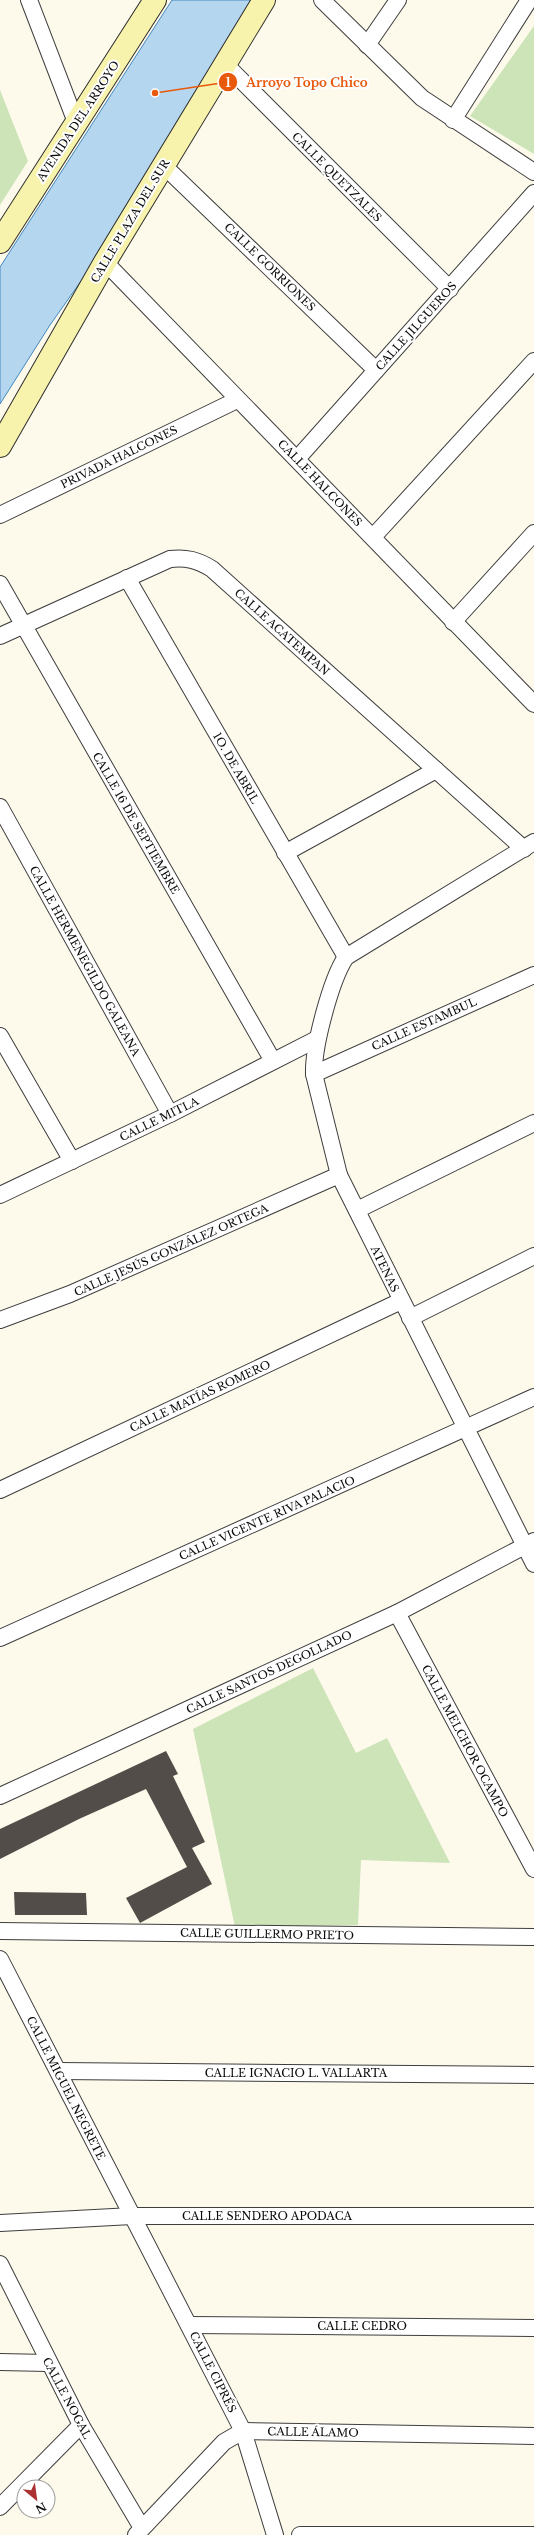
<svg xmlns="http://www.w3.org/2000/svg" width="534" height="2535" viewBox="0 0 534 2535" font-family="'Libre Baskerville',serif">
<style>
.green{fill:#cde3b8}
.water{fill:#b4d7ef;stroke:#4388bf}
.building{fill:#524d48}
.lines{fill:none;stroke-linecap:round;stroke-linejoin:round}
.street-casing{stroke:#3e3e3e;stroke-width:18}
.secondary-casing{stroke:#2d2d2d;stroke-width:24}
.street{stroke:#fff;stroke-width:16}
.secondary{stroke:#f7f2ac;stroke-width:22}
.labels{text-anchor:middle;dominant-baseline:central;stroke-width:4;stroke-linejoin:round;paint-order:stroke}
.street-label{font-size:11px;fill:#0b0b0b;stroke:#fff}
.leader{fill:none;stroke:#e8590c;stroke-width:1.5}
.callout-dot{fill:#e8590c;stroke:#fff;stroke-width:1.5}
.mark-label{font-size:12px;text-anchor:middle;font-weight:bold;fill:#fff}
.callout-label{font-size:12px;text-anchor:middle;font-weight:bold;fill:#e8590c;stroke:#fff;stroke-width:4;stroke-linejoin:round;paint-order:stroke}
</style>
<rect width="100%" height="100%" fill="#fdfaeb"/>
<g class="green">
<polygon points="534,26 534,154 470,116"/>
<polygon points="0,90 28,161 0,205"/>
<polygon points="313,1668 356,1753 387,1738 450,1863 361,1860 358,1925 235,1927 193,1729"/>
</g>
<polygon class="water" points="172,0 264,0 163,165 50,325 0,404 0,267"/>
<g class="building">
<polygon points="166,1751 178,1774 173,1776 205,1842 192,1848 212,1884 140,1923 126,1898 187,1867 146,1789 79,1819 0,1859 0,1829"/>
<polygon points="14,1892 86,1893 87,1915 15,1915"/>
</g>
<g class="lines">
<g class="street-casing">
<g id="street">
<polyline points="29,0 77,125"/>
<polyline points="322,0 422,98 534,172"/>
<polyline points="367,45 398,0"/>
<polyline points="225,64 450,289"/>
<polyline points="453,120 529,0"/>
<polyline points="163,165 376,370"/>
<polyline points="105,262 534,704"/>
<polyline points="297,459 534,193"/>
<polyline points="0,515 237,400"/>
<polyline points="373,537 534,361"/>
<polyline points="127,578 346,957"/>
<polyline points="0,584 273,1061"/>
<polyline points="453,622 534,533"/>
<path d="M0,636L170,559C186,557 198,560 212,569L524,849"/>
<polyline points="0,807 170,1114"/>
<path d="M534,842L346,957C331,979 313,1047 314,1074L339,1175L534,1564"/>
<polyline points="285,853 436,770"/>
<polyline points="0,1036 72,1161"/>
<polyline points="314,1074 534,975"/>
<polyline points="0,1195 170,1114 317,1039"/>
<polyline points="357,1210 534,1123"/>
<polyline points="410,1318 534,1256"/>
<polyline points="0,1320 70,1294 339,1175"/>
<polyline points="0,1490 401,1301"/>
<polyline points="397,1613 534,1869"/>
<polyline points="0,1638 534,1397"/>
<polyline points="0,1796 397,1613 534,1541"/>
<polyline points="0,1931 534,1937"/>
<polyline points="0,1959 243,2431 275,2535"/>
<polyline points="58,2071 534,2075"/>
<polyline points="0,2223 132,2216 534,2216"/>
<polyline points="0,2264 81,2425 142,2528"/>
<polyline points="189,2325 534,2328"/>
<polyline points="0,2362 48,2363"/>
<polyline points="0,2507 81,2425"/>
<polyline points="136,2535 224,2442 243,2431 534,2436"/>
<polyline points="300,2535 534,2535"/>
</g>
</g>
<g class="secondary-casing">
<g id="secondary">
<polyline points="0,242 155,0"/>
<polyline points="0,446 105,262 264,0"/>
</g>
</g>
<use href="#street" class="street"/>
<use href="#secondary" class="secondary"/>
</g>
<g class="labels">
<g class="street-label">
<text transform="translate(78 121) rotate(-57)">AVENIDA DEL ARROYO</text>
<text transform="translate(337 177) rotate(45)">CALLE QUETZALES</text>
<text transform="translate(130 221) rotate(-59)">CALLE PLAZA DEL SUR</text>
<text transform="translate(270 267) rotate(44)">CALLE GORRIONES</text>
<text transform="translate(416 326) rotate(-48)">CALLE JILGUEROS</text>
<text transform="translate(119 457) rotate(-26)">PRIVADA HALCONES</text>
<text transform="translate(320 483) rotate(46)">CALLE HALCONES</text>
<text transform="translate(282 632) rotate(42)">CALLE ACATEMPAN</text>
<text transform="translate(236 768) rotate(60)">1O. DE ABRIL</text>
<text transform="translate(136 823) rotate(60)">CALLE 16 DE SEPTIEMBRE</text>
<text transform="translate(85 961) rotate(61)">CALLE HERMENEGILDO GALEANA</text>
<text transform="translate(424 1024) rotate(-24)">CALLE ESTAMBUL</text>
<text transform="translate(159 1119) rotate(-26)">CALLE MITLA</text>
<text transform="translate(171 1250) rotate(-24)">CALLE JESÚS GONZÁLEZ ORTEGA</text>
<text transform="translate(385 1269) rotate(64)">ATENAS</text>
<text transform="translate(200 1396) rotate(-25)">CALLE MATÍAS ROMERO</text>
<text transform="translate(267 1518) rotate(-24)">CALLE VICENTE RIVA PALACIO</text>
<text transform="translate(269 1672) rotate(-25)">CALLE SANTOS DEGOLLADO</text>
<text transform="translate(465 1741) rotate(62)">CALLE MELCHOR OCAMPO</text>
<text transform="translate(267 1934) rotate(1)">CALLE GUILLERMO PRIETO</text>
<text x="296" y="2073">CALLE IGNACIO L. VALLARTA</text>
<text transform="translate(66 2088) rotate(63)">CALLE MIGUEL NEGRETE</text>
<text x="267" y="2216">CALLE SENDERO APODACA</text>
<text x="362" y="2326">CALLE CEDRO</text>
<text transform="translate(213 2372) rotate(63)">CALLE CIPRÉS</text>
<text transform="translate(67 2398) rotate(62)">CALLE NOGAL</text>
<text transform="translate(313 2432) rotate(1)">CALLE ÁLAMO</text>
</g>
</g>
<path class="leader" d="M155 93L228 82"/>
<g class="callout-dot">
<circle cx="155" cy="93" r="4"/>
<circle cx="228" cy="82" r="10"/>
</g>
<g class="mark-label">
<text x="228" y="87">1</text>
</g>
<g class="callout-label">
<text x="307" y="87">Arroyo Topo Chico</text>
</g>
<g transform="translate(36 2499) rotate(151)"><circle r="19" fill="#ffffff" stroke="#9d9d9d"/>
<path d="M0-3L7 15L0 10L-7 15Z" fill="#ac3132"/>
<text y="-6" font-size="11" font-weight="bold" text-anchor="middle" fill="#0b0b0b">N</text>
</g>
</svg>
